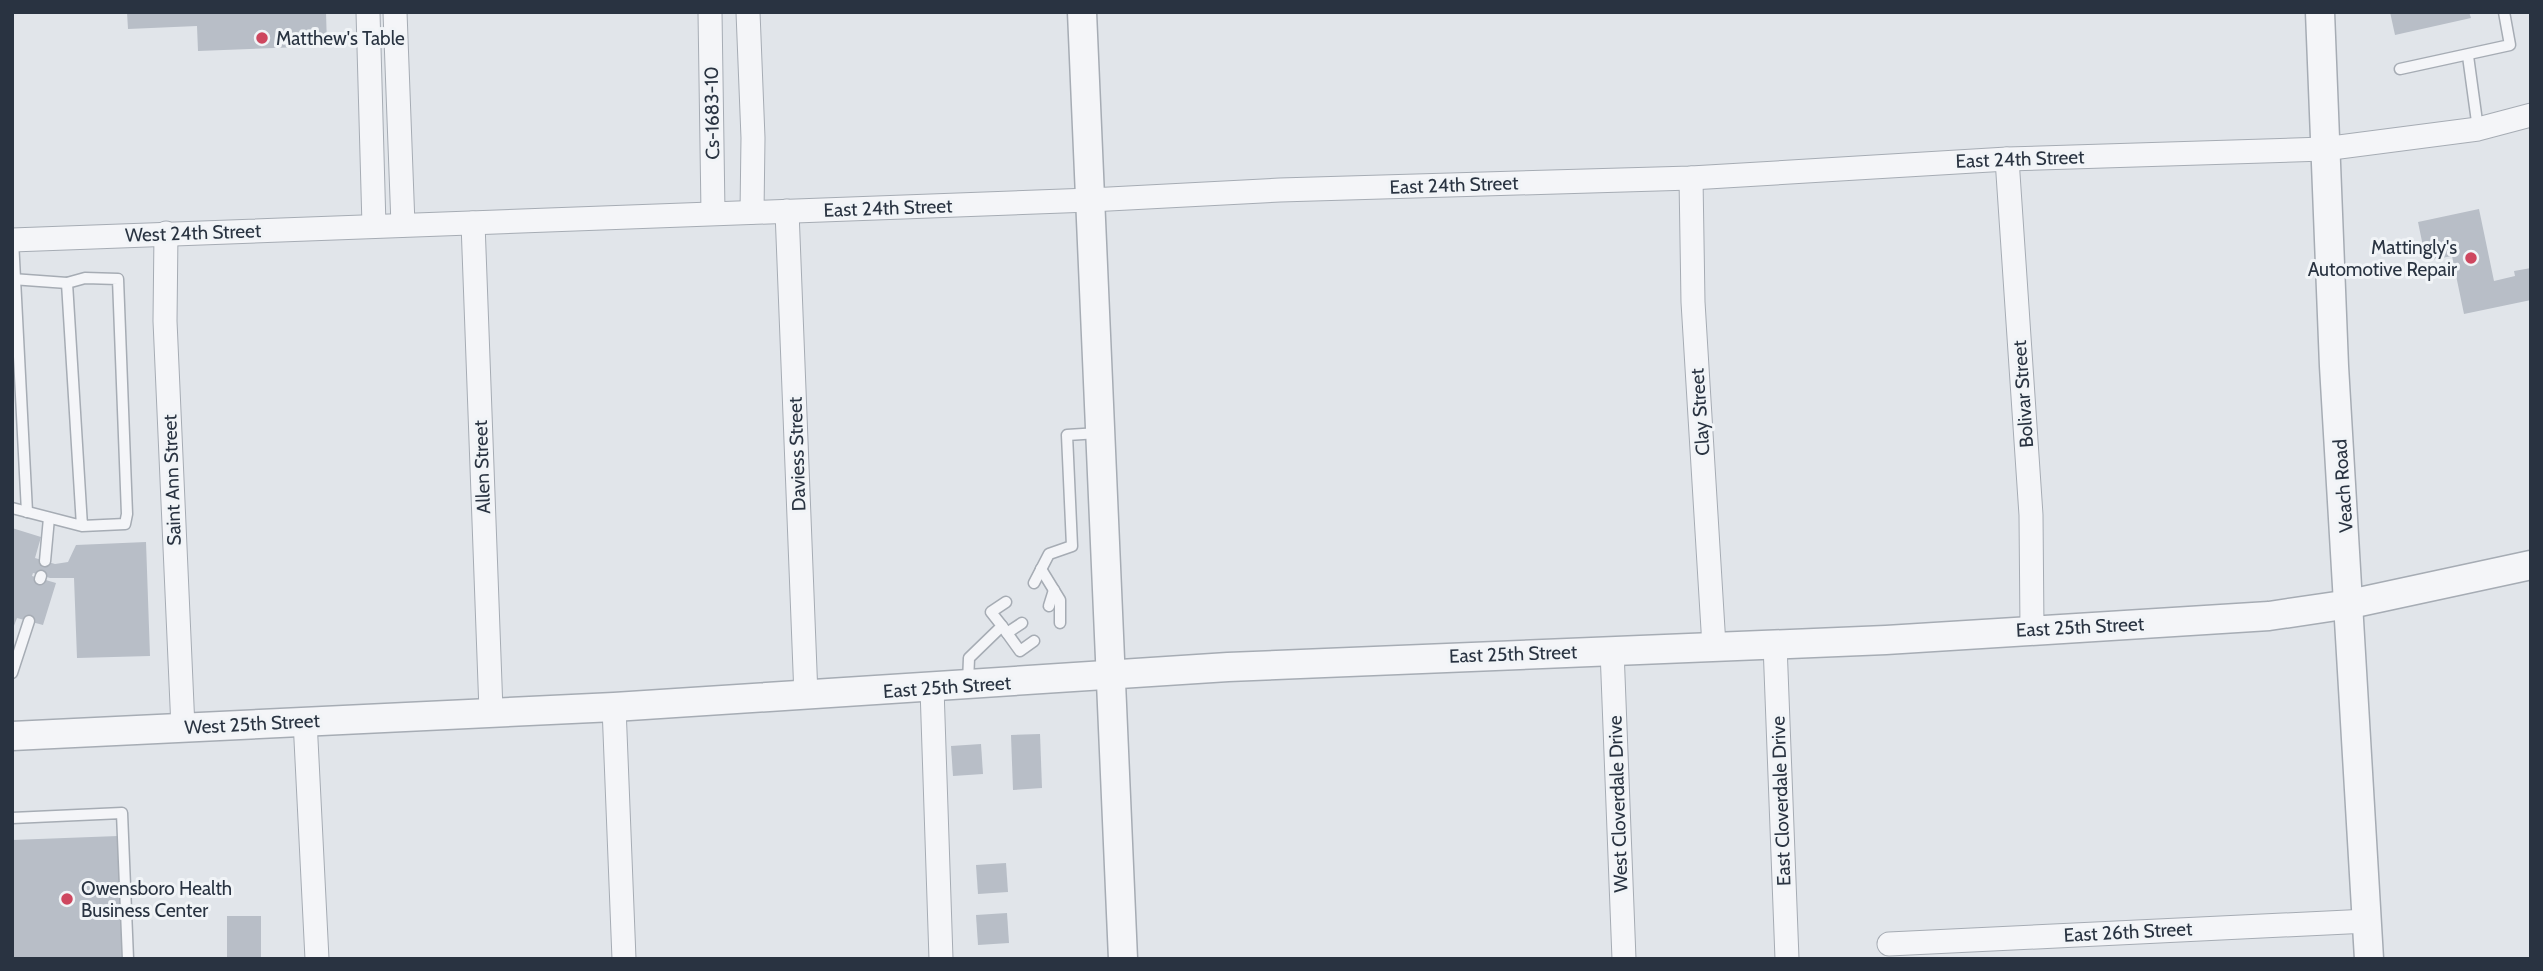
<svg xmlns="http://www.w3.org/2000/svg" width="2543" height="971" viewBox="0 0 2543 971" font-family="Cabin,sans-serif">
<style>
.building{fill:#b8bec7}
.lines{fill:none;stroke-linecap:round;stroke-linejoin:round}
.service-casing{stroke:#a6acb4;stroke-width:13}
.minor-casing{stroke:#a6acb4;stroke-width:25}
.tertiary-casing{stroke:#a6acb4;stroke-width:31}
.service{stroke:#f4f5f8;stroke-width:10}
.minor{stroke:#f4f5f8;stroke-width:23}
.tertiary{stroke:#f4f5f8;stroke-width:28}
.poi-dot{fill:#ce475f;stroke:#f1f4f7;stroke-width:2.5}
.labels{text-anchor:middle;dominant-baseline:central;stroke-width:6;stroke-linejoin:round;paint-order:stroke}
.poi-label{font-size:19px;fill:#293341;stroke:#f1f4f7;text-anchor:start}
.street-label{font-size:19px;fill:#293341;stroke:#f1f4f7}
</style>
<rect width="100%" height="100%" fill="#e1e5ea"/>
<g class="building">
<polygon points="127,12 326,12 327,46 198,51 197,26 128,29"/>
<polygon points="2390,12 2469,12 2471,18 2395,35"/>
<polygon points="2479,209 2494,281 2515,276 2514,271 2531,268 2531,300 2464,314 2452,256 2426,261 2418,222"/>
<polygon points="12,528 41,537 35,558 55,564 68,562 76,545 146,542 150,656 77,658 74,578 50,578 33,573 32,576 56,583 43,625 17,618 12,631"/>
<polygon points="1040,734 1042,788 1013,790 1011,735"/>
<polygon points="981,744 983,774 953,776 951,746"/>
<polygon points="118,836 123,959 12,959 12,840"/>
<polygon points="1006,863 1008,892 978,894 976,865"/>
<polygon points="1007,913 1009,943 978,945 976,915"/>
<rect x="227" y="916" width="34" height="43"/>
</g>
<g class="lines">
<g class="service-casing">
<g id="service">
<polyline points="2468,56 2478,129"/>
<polyline points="2400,69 2510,45 2504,12"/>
<polyline points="13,240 27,512"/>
<polyline points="12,279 67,283"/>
<polyline points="12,508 82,526 125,524 127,514 118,279 85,278 67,283 82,526"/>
<polyline points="45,561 49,518"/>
<polyline points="1041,569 1060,600 1060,623"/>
<polyline points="40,579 41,576"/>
<polyline points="1034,583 1049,554 1072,546 1067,435 1099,433"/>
<polyline points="1049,606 1054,590"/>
<polyline points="1002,626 1020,651 1034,641"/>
<polyline points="1007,633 1022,623"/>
<polyline points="12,673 29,621"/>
<polyline points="968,683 969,658 1002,626 991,612 1006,602"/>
<polyline points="12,818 122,813 128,959"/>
</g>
</g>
<g class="minor-casing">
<g id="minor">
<polyline points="368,12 374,226"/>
<polyline points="395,12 403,225"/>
<polyline points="710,12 713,213"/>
<polyline points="748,12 753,138 752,212"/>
<polyline points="2007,159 2031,515 2032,629"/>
<polyline points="1691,178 1693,302 1714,646"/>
<polyline points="787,211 806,696"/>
<polyline points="473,223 491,711"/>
<polyline points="166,233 165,321 183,728"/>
<polyline points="12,240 1090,200 1280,190 1691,178 2007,159 2324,149 2478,129 2531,115"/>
<polyline points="1775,644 1787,959"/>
<polyline points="1612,650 1624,959"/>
<polyline points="932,688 941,959"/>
<polyline points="614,707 624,959"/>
<polyline points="305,720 317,959"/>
<polyline points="1889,944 2368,921"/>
</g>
</g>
<g class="tertiary-casing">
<g id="tertiary">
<polyline points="1082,12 1123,959"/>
<polyline points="2320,12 2334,366 2369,959"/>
<polyline points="12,736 614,707 1228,667 1886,640 2269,616 2350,604 2531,565"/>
</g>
</g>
<use href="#service" class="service"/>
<use href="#minor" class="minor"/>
<use href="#tertiary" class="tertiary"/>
</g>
<g class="poi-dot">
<circle cx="262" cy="38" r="7"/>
<circle cx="2471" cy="258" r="7"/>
<circle cx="67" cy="899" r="7"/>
</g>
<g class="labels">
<g class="poi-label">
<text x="276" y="38">Matthew's Table</text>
<text x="2457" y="247" text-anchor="end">Mattingly's<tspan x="2457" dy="22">Automotive Repair</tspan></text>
<text x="81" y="888">Owensboro Health<tspan x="81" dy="22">Business Center</tspan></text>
</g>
<g class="street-label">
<text transform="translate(712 113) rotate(-91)">Cs-1683-10</text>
<text transform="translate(2020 159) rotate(-2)">East 24th Street</text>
<text transform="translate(1454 185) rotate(-2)">East 24th Street</text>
<text transform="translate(888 208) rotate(-2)">East 24th Street</text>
<text transform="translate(193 233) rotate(-2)">West 24th Street</text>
<text transform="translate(2023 394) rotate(-94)">Bolivar Street</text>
<text transform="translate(1700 412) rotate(-94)">Clay Street</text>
<text transform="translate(797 454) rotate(-92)">Daviess Street</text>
<text transform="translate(482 467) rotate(-92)">Allen Street</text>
<text transform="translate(172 480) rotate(-92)">Saint Ann Street</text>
<text transform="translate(2343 486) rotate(-94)">Veach Road</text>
<text transform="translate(2080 627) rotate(-3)">East 25th Street</text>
<text transform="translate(1513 654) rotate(-2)">East 25th Street</text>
<text transform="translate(947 687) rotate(-4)">East 25th Street</text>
<text transform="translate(252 724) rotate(-3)">West 25th Street</text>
<text transform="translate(1781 801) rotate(-92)">East Cloverdale Drive</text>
<text transform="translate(1618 804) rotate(-92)">West Cloverdale Drive</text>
<text transform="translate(2128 932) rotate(-3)">East 26th Street</text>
</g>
</g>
<rect width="2543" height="971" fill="none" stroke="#293341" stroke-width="28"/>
</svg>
